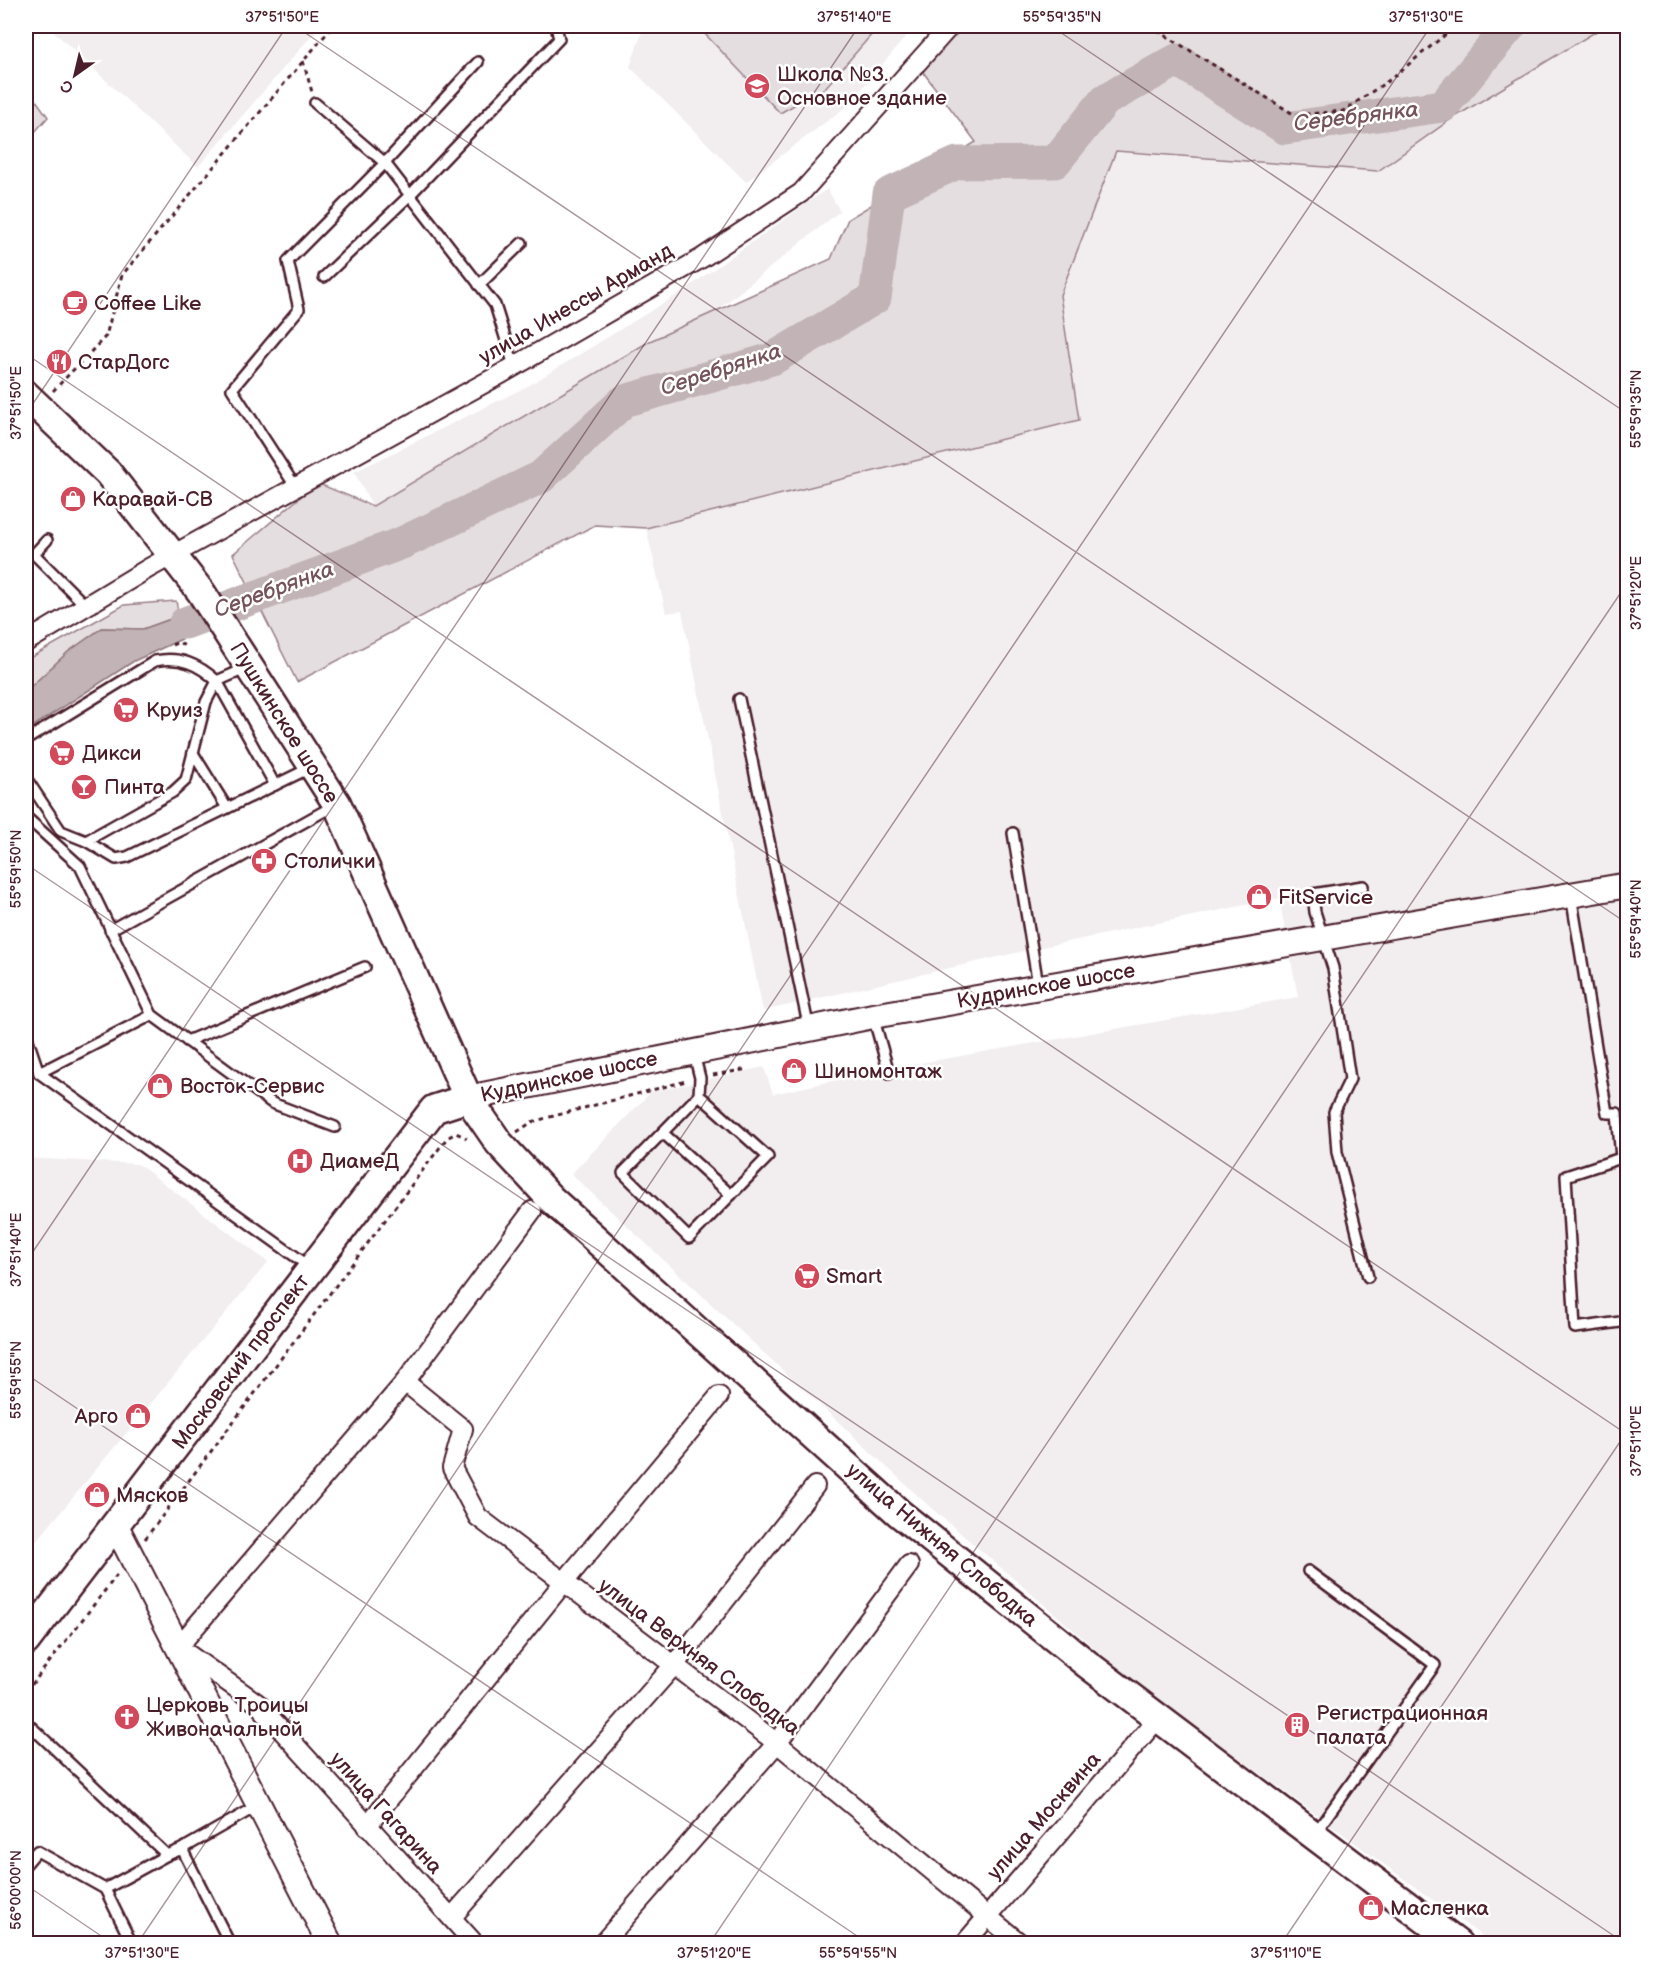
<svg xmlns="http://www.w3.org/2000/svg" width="1653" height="1969" viewBox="0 0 1653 1969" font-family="'Balsamiq Sans',sans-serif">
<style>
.built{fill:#f2eeef}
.green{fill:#e5dee0;stroke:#987e86;stroke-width:1.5}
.water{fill:#c1b3b6;stroke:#91787e;stroke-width:1.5}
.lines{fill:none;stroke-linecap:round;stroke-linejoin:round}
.river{stroke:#c1b3b6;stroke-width:33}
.service-casing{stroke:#4a1f2b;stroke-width:14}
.minor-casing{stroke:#4a1f2b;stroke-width:22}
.tertiary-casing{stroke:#4a1f2b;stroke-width:28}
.secondary-casing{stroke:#4a1f2b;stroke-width:32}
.path{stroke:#4a1f2b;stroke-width:3;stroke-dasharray:4.5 4.5;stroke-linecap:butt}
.service{stroke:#fff;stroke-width:9}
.minor{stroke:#fff;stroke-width:18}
.tertiary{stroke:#fff;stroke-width:24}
.secondary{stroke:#fff;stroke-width:27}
.ticks{fill:none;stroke:#4a1f2b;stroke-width:1.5;stroke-opacity:0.45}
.labels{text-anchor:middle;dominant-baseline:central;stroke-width:5;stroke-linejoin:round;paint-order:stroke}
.poi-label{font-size:21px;fill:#4a1f2b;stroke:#fff;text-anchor:start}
.street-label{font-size:21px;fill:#4a1f2b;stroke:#fff}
.water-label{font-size:22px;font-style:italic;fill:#74535c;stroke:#fff}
.neatline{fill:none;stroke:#4a1f2b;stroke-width:2}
.ticks-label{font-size:15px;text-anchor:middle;fill:#4a1f2b}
</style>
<rect width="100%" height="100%" fill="#fff"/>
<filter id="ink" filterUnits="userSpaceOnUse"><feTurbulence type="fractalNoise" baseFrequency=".0167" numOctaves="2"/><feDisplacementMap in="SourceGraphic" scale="12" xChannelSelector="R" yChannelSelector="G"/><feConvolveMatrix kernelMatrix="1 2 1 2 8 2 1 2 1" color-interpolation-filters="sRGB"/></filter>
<g filter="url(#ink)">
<g class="built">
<polygon points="48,26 320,26 198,167"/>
<polygon points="644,26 915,26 847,106 746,182 630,67"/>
<polygon points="1605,26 1618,26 1628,43 1628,1494 1621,1499 1628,1504 1627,1943 1491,1943 1126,1675 930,1507 571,1174 651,1092 764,1067 773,1094 892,1068 1298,997 1279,898 1033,949 763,1011 682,611 666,613 646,528 1079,420 1060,295 1116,151 1378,171 1450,120"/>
<polygon points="827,189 840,211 715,312 650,341 373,507 354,472 528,386 680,293"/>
<polygon points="26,1158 138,1164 268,1262 26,1554"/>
</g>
<g class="green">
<polygon points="712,26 879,26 825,88 780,113 705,34"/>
<polygon points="950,26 1419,26 1424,29 1429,26 1605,26 1450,120 1378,171 1116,151 1060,295 1079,420 646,528 595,525 297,682 233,554 317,483 373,506 650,341 831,259 848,219 976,142 917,64"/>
<polygon points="31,93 48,117 27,141 26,100"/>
<polygon points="176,601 179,616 143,629 102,628 68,652 26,691 26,660 124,605"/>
</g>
<polygon class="water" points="202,601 210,626 134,661 26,731 26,691 68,652 102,628 143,629 179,616"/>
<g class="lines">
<polyline class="river" points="185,623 402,543 541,477 624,401 772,359 875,298 889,194 957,163 1055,162 1105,100 1177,60 1285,128 1443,106 1510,26"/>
<g class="service-casing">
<g id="service">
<polyline points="478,62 385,163 495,305 514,366"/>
<polyline points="324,277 410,195 559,39 556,26"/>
<polyline points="479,285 522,243"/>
<polyline points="295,486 232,389 299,309 288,261 385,163 315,103"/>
<polyline points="47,540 34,554 86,606"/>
<polyline points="247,668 217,681 275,785 310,768"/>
<polyline points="739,699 809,1029"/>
<path d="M26,740L155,661C180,656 198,664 217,681L206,702L186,780L173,792L86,841"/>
<polyline points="193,753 227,808"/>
<polyline points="26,778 61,831 86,841 116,859 127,857 275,785"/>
<polyline points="26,817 80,866 152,1015 272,1103 335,1127"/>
<polyline points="1013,833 1038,985"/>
<polyline points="1363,886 1313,894 1315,912 1333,968 1350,1079 1334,1112 1337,1152 1368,1277"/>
<polyline points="1571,895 1607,1113 1617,1113 1621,1158"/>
<polyline points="110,930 335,805"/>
<polyline points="873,1016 889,1073"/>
<polyline points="26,1034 39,1073 152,1015"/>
<polyline points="187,1041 365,967"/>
<polyline points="694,1054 700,1078 699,1095 623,1173 689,1238 768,1157 699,1095"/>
<polyline points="39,1073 310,1267"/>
<polyline points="663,1133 731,1195"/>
<polyline points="1628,1159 1621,1158 1566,1176 1575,1328 1628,1321"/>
<polyline points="1308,1571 1435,1665 1316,1832"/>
<polyline points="26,1722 167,1855 105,1889 132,1944"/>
<polyline points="182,1849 259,1805"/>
<polyline points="167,1855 182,1849 230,1944"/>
<polyline points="26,1864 37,1851 105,1889"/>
</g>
</g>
<g class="minor-casing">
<g id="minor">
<polyline points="26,642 149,568 501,374 702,258 801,193 950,26"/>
<polyline points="405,1382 463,1429 452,1468 478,1517 777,1743 1021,1944"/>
<polyline points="367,1826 564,1582 719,1396"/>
<polyline points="452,1917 675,1664 815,1486"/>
<polyline points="475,1944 257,1703 178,1647 405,1382 532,1211"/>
<polyline points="602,1944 777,1743 909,1565"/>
<polyline points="964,1944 1159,1717"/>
</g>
</g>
<g class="tertiary-casing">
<g id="tertiary">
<polyline points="468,1098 873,1016 1628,885"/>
<polyline points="116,1526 330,1944"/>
</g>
</g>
<g class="secondary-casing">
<g id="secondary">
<polyline points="26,395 108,473 201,592 337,804 468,1098 499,1143 551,1199 899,1513 1087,1664 1458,1944"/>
<polyline points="26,1641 434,1109 468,1098"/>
</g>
</g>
<g class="path">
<polyline points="1150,26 1295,115 1343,111 1388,81 1456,26"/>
<polyline points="303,61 312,92"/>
<polyline points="53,391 106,336 122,275 333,26"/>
<polyline points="172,645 179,642 187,648"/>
<polyline points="713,1075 748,1069"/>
<polyline points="517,1132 532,1122 550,1117 686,1081"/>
<polyline points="145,1539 447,1138 456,1133 467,1138"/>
<polyline points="26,1692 117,1575"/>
</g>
<use href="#service" class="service"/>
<use href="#minor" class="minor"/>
<use href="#tertiary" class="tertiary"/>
<use href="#secondary" class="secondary"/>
</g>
</g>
<path class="ticks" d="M295,26L1628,924M1051,26L1628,414M26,354L1628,1435M26,414L287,26M26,864L1626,1944M26,1262L859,26M26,1374L869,1944M26,1885L113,1944M137,1944L1431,26M709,1944L1628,582M1281,1944L1628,1430"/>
<defs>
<g id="school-disc" transform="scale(1.35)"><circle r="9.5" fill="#d1495b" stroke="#fff"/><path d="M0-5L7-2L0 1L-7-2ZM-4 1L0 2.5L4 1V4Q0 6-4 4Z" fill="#fff"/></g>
<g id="cafe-disc" transform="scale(1.35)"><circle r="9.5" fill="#d1495b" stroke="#fff"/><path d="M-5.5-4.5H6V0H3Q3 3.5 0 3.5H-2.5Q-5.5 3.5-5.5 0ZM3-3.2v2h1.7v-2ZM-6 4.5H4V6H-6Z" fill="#fff"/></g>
<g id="restaurant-disc" transform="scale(1.35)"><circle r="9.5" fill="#d1495b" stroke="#fff"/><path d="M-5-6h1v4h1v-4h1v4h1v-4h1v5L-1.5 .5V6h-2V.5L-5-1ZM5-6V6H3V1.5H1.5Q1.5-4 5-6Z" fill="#fff"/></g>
<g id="shop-disc" transform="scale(1.35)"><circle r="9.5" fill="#d1495b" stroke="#fff"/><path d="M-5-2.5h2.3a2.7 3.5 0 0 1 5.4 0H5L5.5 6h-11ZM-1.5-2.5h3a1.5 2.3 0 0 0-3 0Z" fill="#fff"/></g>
<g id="supermarket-disc" transform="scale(1.35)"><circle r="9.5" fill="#d1495b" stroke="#fff"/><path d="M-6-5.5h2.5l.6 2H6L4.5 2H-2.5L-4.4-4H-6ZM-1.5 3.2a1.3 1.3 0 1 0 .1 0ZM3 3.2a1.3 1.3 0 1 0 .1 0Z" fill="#fff"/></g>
<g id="bar-disc" transform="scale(1.35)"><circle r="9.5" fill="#d1495b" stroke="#fff"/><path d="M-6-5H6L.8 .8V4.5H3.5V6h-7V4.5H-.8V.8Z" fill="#fff"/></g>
<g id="pharmacy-disc" transform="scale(1.35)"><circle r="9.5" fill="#d1495b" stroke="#fff"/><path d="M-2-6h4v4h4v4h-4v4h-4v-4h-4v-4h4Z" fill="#fff"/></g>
<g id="hospital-disc" transform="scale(1.35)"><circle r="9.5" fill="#d1495b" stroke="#fff"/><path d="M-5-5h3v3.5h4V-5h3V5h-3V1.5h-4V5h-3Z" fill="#fff"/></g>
<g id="church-disc" transform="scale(1.35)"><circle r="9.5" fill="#d1495b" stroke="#fff"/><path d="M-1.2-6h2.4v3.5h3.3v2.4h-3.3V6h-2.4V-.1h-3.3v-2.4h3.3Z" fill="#fff"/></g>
<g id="building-disc" transform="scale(1.35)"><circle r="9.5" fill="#d1495b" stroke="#fff"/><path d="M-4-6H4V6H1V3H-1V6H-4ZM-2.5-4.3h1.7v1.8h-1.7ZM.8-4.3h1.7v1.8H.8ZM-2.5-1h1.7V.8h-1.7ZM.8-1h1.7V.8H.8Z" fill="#fff"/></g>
</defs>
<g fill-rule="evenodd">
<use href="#school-disc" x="757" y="86"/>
<use href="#cafe-disc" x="75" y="303"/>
<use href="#restaurant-disc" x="59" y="362"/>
<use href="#shop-disc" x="73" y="499"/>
<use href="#supermarket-disc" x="126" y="710"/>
<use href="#supermarket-disc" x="62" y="753"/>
<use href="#bar-disc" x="84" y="787"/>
<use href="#pharmacy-disc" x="264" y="861"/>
<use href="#shop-disc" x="1259" y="897"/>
<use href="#shop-disc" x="794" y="1071"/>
<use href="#shop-disc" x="160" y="1086"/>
<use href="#hospital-disc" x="300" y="1161"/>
<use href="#supermarket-disc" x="807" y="1276"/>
<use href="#shop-disc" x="138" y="1416"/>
<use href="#shop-disc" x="97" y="1495"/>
<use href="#church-disc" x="127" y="1717"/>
<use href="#building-disc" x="1297" y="1725"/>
<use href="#shop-disc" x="1371" y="1908"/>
</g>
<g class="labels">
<g class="poi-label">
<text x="777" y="74">Школа №3.<tspan x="777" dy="24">Основное здание</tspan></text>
<text x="94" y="303">Coffee Like</text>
<text x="78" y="362">СтарДогс</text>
<text x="92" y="499">Каравай-СВ</text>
<text x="146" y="710">Круиз</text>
<text x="82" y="753">Дикси</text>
<text x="104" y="787">Пинта</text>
<text x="284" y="861">Столички</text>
<text x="1278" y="897">FitService</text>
<text x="814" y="1071">Шиномонтаж</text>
<text x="180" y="1086">Восток-Сервис</text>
<text x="320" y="1161">ДиамеД</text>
<text x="826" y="1276">Smart</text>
<text x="118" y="1416" text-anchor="end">Арго</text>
<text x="116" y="1495">Мясков</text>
<text x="146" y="1705">Церковь Троицы<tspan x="146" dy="24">Живоначальной</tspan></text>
<text x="1316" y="1713">Регистрационная<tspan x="1316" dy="24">палата</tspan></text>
<text x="1390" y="1908">Масленка</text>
</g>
<g class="street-label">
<text transform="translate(576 304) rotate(-30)">улица Инессы Арманд</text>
<text transform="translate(284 723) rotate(58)">Пушкинское шоссе</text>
<text transform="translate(1046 986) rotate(-10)">Кудринское шоссе</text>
<text transform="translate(569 1077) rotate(-12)">Кудринское шоссе</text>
<text transform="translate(241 1362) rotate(-53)">Московский проспект</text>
<text transform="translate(942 1545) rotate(40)">улица Нижняя Слободка</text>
<text transform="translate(699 1657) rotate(37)">улица Верхняя Слободка</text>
<text transform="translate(386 1813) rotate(48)">улица Гагарина</text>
<text transform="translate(1044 1816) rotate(-49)">улица Москвина</text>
</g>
<g class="water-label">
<text transform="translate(1356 117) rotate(-7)">Серебрянка</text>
<text transform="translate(721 370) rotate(-18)">Серебрянка</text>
<text transform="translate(274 590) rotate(-20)">Серебрянка</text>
</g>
</g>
<rect width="1653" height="1969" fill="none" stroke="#fff" stroke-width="66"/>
<g transform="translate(75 75) rotate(214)" stroke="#ffffff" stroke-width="4.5" paint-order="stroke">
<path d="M0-4.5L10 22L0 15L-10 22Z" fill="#4a1f2b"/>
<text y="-9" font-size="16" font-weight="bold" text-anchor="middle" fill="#4a1f2b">С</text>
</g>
<rect x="33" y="33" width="1587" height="1903" class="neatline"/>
<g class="ticks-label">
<text x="282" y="22">37°51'50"E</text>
<text x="854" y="22">37°51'40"E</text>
<text x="1062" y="22">55°59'35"N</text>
<text x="1426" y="22">37°51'30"E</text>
<text transform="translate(16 403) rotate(-90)" y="5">37°51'50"E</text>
<text transform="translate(1636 409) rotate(-90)" y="5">55°59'35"N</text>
<text transform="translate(1636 593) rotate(-90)" y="5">37°51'20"E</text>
<text transform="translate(16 869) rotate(-90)" y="5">55°59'50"N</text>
<text transform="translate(1636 919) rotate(-90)" y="5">55°59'40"N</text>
<text transform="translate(16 1250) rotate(-90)" y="5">37°51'40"E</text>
<text transform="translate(16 1380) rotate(-90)" y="5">55°59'55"N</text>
<text transform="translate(1636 1441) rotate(-90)" y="5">37°51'10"E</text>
<text transform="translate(16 1890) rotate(-90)" y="5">56°00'00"N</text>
<text x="142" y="1958">37°51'30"E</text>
<text x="714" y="1958">37°51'20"E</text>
<text x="858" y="1958">55°59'55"N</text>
<text x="1286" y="1958">37°51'10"E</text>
</g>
</svg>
